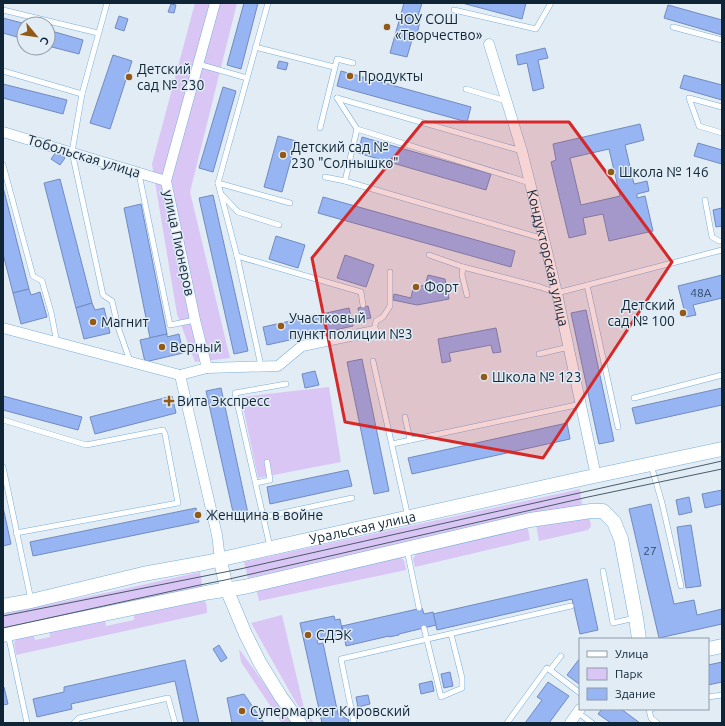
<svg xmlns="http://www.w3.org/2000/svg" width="725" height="726" viewBox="0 0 725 726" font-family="Ubuntu,sans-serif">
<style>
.green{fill:#dac6f5}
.building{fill:#97b5f2;stroke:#718bc0;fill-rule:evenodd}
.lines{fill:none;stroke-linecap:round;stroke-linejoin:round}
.service-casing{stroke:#79afda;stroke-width:6}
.minor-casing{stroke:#79afda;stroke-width:11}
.tertiary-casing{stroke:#79afda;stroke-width:14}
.secondary-casing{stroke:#79afda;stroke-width:15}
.service{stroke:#fff;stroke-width:5}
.minor{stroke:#fff;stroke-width:10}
.tertiary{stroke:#fff;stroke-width:13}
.secondary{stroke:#fff;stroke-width:14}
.tram{stroke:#495b6a;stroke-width:1}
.marked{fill:#d62828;fill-opacity:0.2;stroke:#d62828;stroke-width:3;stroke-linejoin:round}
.poi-dot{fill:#935916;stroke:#e1ecf5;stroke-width:1.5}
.labels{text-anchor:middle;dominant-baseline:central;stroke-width:3;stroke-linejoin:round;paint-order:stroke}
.number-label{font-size:12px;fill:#314965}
.poi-label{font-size:14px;fill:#0f2536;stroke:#e1ecf5;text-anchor:start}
.street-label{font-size:14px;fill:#0f2536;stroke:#e1ecf5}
</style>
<rect width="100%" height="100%" fill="#e1ecf5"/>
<g class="green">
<polygon points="195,3 237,3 190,192 230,358 195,362 177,314 152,164"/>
<polygon points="329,387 341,462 258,478 241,397"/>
<polygon points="580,489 582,505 248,578 244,562"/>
<polygon points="589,515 591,526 588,530 539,541 536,524"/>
<polygon points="526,527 528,529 530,540 415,567 413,559 418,551"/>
<polygon points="399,557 404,560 406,570 259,601 257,593 257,590"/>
<polygon points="200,572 203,588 3,629 3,614 124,589"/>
<path d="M201,597C207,602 207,606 207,613L16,655L14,643L16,639L33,633L35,640L50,637L49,630L105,619L106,626L134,620V614Z"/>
<polygon points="282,615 304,708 314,723 310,723 295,701 251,623"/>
<polygon points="239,649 293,723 282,723 279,719 241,662"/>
</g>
<g class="building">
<polygon points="244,3 258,3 241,69 227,65"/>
<polygon points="404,3 422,3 418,16 421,17 417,34 414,33 407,57 390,53"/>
<polygon points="462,3 526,3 522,19"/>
<polygon points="171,4 176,5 174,13 168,12"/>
<polygon points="668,5 722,20 722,35 664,18"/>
<polygon points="119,16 128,19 124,31 115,28"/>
<polygon points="3,18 26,24 24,24 24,39 3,33"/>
<polygon points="48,30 83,40 79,54 48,46"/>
<polygon points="545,48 548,58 538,60 544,88 533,91 527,63 518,65 516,55"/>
<polygon points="113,55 132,61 110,129 90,123"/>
<polygon points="279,61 288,63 286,70 277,68"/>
<polygon points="341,71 471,107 467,122 337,86"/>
<polygon points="684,75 722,85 722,100 680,88"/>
<polygon points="3,84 67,100 63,114 3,98"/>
<polygon points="223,87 236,91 213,172 199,168"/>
<path d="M640,124L644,140L625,145L634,184L647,181L649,191L637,194V198L645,196L653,231L609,241L603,214L583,218L586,234L569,238L551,162L556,160L553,144ZM609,149L620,196L581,205L570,158Z"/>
<polygon points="278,136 296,141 282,192 264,187"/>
<polygon points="362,137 491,174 486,190 358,153"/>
<polygon points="698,143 722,150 722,164 694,156"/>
<polygon points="56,152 65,158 60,165 51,159"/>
<polygon points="60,179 92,303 76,308 44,183"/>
<polygon points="3,187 29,289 13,293 3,254"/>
<polygon points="213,195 248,351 234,354 199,198"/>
<polygon points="323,197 515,251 511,267 318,213"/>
<polygon points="141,204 167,334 150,338 124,208"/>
<polygon points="722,208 722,226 716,227 713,210"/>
<polygon points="276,236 305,245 298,268 269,259"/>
<polygon points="345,255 374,265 366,287 337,278"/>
<polygon points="428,275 445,279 449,299 417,305 393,300 394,294 411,298 413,288 425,285"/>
<polygon points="722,275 722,298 693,305 696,315 686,317 678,286"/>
<polygon points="29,289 31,295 40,292 47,317 21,324 13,293"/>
<polygon points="92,303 95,310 104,308 110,333 84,339 76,308"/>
<polygon points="368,306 371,318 360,320 358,308"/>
<polygon points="349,308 353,326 267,345 263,327"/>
<polygon points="586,310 614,441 599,444 571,313"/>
<polygon points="496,328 501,352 493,353 491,345 449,353 451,361 442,363 438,339"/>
<polygon points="167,334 167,337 179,334 183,353 145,362 140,340"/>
<polygon points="362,359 389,491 374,494 347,362"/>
<polygon points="315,371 319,385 305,388 302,374"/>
<polygon points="221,388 249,518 235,521 206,391"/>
<polygon points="722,388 722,405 636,424 632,408"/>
<polygon points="3,396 82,417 78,430 3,410"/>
<polygon points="172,396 176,413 95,434 90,417"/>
<polygon points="567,423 570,439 412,474 408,458"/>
<polygon points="348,470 352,486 270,504 267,487"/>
<polygon points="722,490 722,504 705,508 702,494"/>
<polygon points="689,497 692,512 679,515 676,500"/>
<polygon points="651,504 674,604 694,600 697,615 722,609 722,624 659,638 629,509"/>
<polygon points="3,507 11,544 3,546"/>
<polygon points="196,508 199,522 33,556 30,542"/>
<polygon points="691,525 701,586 686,588 677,527"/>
<polygon points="587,579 598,630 580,634 572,599 437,630 433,614"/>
<polygon points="422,608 424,614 433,612 436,625 399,634 399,635 389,637 389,636 346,646 342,626"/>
<polygon points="334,616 335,620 340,619 343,634 317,640 318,644 323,643 338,714 349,720 348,723 322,723 300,623"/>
<polygon points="219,645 227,658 221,662 213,649"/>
<polygon points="580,658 580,683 579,684 567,675"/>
<polygon points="185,660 199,723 184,723 175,681 71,704 72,709 37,717 33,699 64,692 64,687"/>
<polygon points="722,662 722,682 708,685 708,665"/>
<polygon points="450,672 453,686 444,688 441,674"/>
<polygon points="432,681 434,691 421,694 419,684"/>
<polygon points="548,682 569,696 549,723 525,723 542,700 537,697"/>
<polygon points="4,687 8,704 3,705 3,688"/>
<polygon points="244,694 264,723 232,723 227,698"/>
<polygon points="368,695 370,704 358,707 356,697"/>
<polygon points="602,709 621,709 640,723 611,723 598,714"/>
</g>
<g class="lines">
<g class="service-casing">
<g id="service">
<polyline points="107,3 82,94 72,152 103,295 112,301 118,327 130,361"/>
<polyline points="268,3 218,183 290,203"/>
<polyline points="3,10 98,33"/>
<polyline points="454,10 536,29 551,3"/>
<polyline points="673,27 722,40"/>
<polyline points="255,47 334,67"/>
<polyline points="198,64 247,78"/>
<polyline points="3,71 82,94"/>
<polyline points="466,89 506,101"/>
<polyline points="337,98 522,151"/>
<polyline points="337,98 357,129"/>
<polyline points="722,107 689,98 699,126 722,133"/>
<polyline points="320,128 337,59 353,63"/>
<polyline points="3,165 33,276 42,281 51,312 57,343"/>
<polyline points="139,174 170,325 195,320"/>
<polyline points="325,177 345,181 544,239"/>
<polyline points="345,181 357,129 530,183"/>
<polyline points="218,183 237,256 261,366"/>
<polyline points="221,194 238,212 279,225"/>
<polyline points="705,200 712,237 719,241 722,241"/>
<polyline points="429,255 463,267 540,287 557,293 722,250"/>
<polyline points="237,256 361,292 363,305"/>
<polyline points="463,267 462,275 467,295"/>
<polyline points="587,285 618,427"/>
<polyline points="374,331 376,321 383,317 390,306 390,272"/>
<polyline points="539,354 569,347"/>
<polyline points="373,361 408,517"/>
<polyline points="634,398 722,375"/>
<polyline points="405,417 410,440"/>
<polyline points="3,420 86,445 163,430 165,434 178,503 16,533"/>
<polyline points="392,444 581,404"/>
<polyline points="651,465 662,503 681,586"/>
<polyline points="3,467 31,600"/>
<polyline points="256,483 270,480 267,462"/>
<polyline points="264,517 352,498"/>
<polyline points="270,547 235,393 286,384"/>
<polyline points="407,550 419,608"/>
<polyline points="603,571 613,623 635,618"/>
<polyline points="424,628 441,697 462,688 462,678 451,634"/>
<polyline points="8,634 27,723"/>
<polyline points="561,656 550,670 580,693"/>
<polyline points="708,697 722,695"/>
<polyline points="652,709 649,710 651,718 657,723"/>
<polyline points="577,712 592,723"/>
<polyline points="74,723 79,718 168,698 175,723"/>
<polyline points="354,723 341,659 571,606"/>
<polyline points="507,723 547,668 550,670"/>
</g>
</g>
<g class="minor-casing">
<g id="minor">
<path id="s1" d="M489,44L522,151L544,239L557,293L596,476"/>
<polyline points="3,132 166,181"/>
<polyline points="3,328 180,375 207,368 278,366 302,346 374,331"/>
<polyline points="207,368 195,320 166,181 215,3"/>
<polyline points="180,375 217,535 220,559"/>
<polyline points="570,723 580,709"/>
</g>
</g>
<g class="tertiary-casing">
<polyline id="tertiary" points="220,559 227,590 245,633 260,663 281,697 300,723"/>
</g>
<g class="secondary-casing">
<g id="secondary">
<path id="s2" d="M3,606L31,601L143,574L204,563L585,478L722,449"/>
<polyline points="3,635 210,592 244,587 530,520 591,511 603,511 614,522 621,539 636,618 639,639"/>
<polyline points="708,649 722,646"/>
</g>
</g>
<use href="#service" class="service"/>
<use href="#minor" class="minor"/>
<use href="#tertiary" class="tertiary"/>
<use href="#secondary" class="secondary"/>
<g class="tram">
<polyline points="3,616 240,569 722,461"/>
<polyline points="3,628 195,586 225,580 588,497 722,469"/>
</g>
</g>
<path class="marked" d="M423,122H569L672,262L543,458L345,422L312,258Z"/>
<g class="poi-dot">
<circle cx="387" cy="27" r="4"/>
<circle cx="350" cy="76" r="4"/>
<circle cx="129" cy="77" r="4"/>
<circle cx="283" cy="155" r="4"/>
<circle cx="611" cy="172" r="4"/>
<circle cx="416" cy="287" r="4"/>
<circle cx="683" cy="313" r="4"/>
<circle cx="93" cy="322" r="4"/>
<circle cx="281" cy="326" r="4"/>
<circle cx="162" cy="347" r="4"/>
<circle cx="484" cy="377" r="4"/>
<path d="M167 395h4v4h4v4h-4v4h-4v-4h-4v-4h4z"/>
<circle cx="198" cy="515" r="4"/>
<circle cx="308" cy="635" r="4"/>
<circle cx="242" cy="711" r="4"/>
</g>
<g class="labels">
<g class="number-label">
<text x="701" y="292">48А</text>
<text x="650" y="550">27</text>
</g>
<g class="poi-label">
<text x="395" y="19">ЧОУ СОШ<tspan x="395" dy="16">«Творчество»</tspan></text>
<text x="137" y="69">Детский<tspan x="137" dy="16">сад № 230</tspan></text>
<text x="358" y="76">Продукты</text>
<text x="291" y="147">Детский сад №<tspan x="291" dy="16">230 "Солнышко"</tspan></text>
<text x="619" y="172">Школа № 146</text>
<text x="424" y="287">Форт</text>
<text x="675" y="305" text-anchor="end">Детский<tspan x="675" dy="16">сад № 100</tspan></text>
<text x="289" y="318">Участковый<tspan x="289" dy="16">пункт полиции №3</tspan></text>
<text x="101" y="322">Магнит</text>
<text x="170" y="347">Верный</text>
<text x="492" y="377">Школа № 123</text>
<text x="177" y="401">Вита Экспресс</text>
<text x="206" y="515">Женщина в войне</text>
<text x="316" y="635">СДЭК</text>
<text x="250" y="711">Супермаркет Кировский</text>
</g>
<g class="street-label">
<text transform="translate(84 156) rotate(17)">Тобольская улица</text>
<text transform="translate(179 243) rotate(78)">улица Пионеров</text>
<text stroke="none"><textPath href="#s1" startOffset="222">Кондукторская улица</textPath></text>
<text stroke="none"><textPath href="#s2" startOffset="368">Уральская улица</textPath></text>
</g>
</g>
<rect width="725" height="726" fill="none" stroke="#0f2536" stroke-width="8"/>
<rect x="579" y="638" width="130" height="72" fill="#e1ecf5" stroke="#8d9ca9"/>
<rect x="587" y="651" width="20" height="6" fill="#ffffff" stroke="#8d9ca9"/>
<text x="615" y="658" font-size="12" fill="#0f2536">Улица</text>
<rect x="587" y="668" width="20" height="12" fill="#dac6f5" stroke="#8d9ca9"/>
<text x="615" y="678" font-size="12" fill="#0f2536">Парк</text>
<rect x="587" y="688" width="20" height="12" fill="#97b5f2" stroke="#8d9ca9"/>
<text x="615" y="698" font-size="12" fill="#0f2536">Здание</text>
<g transform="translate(36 36) rotate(119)"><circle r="19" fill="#e1ecf5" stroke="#8d9ca9"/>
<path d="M0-3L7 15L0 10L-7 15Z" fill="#935916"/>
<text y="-6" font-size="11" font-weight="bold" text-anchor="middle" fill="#0f2536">С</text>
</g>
</svg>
